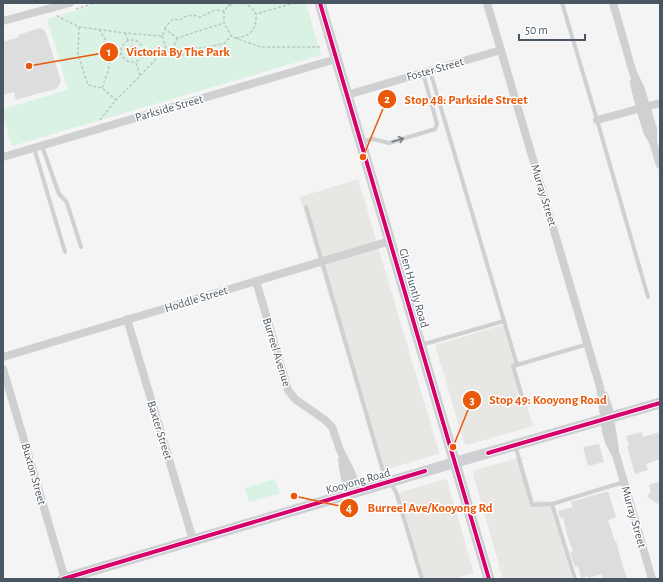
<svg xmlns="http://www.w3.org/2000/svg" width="663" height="582" viewBox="0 0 663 582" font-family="'Alegreya Sans',sans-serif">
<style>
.commercial{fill:#e8e7e3}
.green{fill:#d9f2e3}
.building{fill:#ddddde}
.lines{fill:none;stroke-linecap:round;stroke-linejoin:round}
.path{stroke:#bcc7c4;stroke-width:1.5;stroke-dasharray:3 2;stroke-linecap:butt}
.lane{stroke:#ced0d2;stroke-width:4}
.street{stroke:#ced0d2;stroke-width:8}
.secondary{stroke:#ced0d4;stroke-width:11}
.tram{stroke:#c9cacc;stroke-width:1}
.cycleway-casing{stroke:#fff;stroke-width:6}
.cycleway{stroke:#d6006c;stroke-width:4}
.oneway{stroke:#727b83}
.labels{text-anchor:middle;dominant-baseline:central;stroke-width:3;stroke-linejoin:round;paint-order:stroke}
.street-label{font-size:12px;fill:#4a5661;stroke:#fff}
.leader{fill:none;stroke:#e8590c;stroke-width:1.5}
.callout-dot{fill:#e8590c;stroke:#fff;stroke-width:1.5}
.mark-label{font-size:12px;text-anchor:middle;font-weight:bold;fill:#fff}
.callout-label{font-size:13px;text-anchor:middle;font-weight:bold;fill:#e8590c;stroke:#fff;stroke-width:3;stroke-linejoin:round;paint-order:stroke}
</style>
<rect width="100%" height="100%" fill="#f4f4f4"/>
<g class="commercial">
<polygon points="358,179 439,452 438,454 381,471 300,197"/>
<polygon points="503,325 533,426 467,445 464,443 435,345"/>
<polygon points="525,456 522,461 534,501 550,501 572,579 503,579 473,474 475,470"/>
<polygon points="445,479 447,480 474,573 454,579 420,579 395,494"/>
</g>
<g class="green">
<polygon points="101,3 306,3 321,55 12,146 3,116 3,109 68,90 47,19"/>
<polygon points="275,479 280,493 249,502 245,488"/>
</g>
<g class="building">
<polygon points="39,28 43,29 46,33 61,81 59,86 56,89 39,93 16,100 14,92 3,95 3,42 19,37 19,35"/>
<polygon points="134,45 138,48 138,54 133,57 129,55 127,50 129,46"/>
<polygon points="642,432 643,437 660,432 660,459 646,464 648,470 635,474 627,446 629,446 626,436"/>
<polygon points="599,444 604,462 588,466 583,447"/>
<polygon points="660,481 660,505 647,497 651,491 649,485"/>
<polygon points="608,491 616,517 608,520 615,542 616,541 619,550 618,550 627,579 603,579 602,574 588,578 588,576 581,578 578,566 575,567 570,552 573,551 567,535 563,517 560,518 558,511 573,507 571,502"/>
</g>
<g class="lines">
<g class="path">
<polyline points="230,3 224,11 224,23 232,37 261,47 320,47"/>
<path d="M229,6C241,0 250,3 256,14L294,3"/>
<polyline points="76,9 95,3"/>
<polyline points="57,15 59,17 79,27 125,33 162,36 165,29 177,38 224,23"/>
<polyline points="79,27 78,54 88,85 102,88 116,100"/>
<polyline points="99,29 108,44 111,58"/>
<polyline points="165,29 166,26 173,19 180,20 184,17 193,15 200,17 215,10 224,11"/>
<polyline points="125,33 128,40"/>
<polyline points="162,36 166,48"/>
<path d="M236,38C251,36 257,29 256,14"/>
<circle cx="132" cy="51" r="11"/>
<polyline points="171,54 176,55 182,55 185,54 191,49 209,47 225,43 231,35"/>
<polyline points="136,63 140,76"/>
<polyline points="102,88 108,71 111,58 121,54"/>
<polyline points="100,120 116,100 140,76 166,48 171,54 177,38"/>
</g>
<g class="lane">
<polyline points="562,3 597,120 648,297"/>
<polyline points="361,142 373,139 389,143 435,129 437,124 423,73"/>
<polyline points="42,146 59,194 66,201 68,206 81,247"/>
<polyline points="34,148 65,252"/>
<polyline points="306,207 383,471 396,492 422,579"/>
<polyline points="504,321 517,365 588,344"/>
<polyline points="421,345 504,321 430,71"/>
<polyline points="517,365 513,366 523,400"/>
<polyline points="515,445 532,505 552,504"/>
<polyline points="575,579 552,504 624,482"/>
</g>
<g class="street">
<polyline points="487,3 600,387 606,431 609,442 616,455 624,482 652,579"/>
<polyline points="613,3 633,73 640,87 646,106 653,129 653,142"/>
<polyline points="3,21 70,3"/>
<polyline points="634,82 635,88 640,108 647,131 653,142 660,165"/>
<polyline points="347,95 501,50"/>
<polyline points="597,120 660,103"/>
<polyline points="3,157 336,59"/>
<polyline points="256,281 288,390 295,399 325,420 332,427 340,450 351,472 358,491"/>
<polyline points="127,319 193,540"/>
<polyline points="3,357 390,241"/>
<polyline points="3,369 65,579"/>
<polyline points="604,395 609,409 611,424 615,450"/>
<polyline points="342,460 344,474 349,494"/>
</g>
<g class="secondary">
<polyline points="320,3 489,579"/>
<polyline points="63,579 453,463 660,403"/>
</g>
<polyline class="tram" points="322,3 492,579"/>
<g class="cycleway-casing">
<g id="cycleway">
<polyline points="320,3 489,579"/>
<polyline points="488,453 660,403"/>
<polyline points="63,579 425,471"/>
</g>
</g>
<use href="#cycleway" class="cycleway"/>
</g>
<defs><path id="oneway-shaft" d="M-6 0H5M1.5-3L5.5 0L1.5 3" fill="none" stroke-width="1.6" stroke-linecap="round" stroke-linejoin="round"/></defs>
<use class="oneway" href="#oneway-shaft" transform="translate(398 140) rotate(-17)"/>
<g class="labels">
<g class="street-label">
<text transform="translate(435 69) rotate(-16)">Foster Street</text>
<text transform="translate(169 108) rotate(-16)">Parkside Street</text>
<text transform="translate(544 195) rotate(73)">Murray Street</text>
<text transform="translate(414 288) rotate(74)">Glen Huntly Road</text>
<text transform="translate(196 299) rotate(-17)">Hoddle Street</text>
<text transform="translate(277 352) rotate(73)">Burreel Avenue</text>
<text transform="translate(160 430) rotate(73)">Baxter Street</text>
<text transform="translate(34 474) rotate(74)">Buxton Street</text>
<text transform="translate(358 481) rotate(-16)">Kooyong Road</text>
<text transform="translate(634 517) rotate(74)">Murray Street</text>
</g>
</g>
<path class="leader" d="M29 66L109 52M363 157L387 99M453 447L472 400M294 496L349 508"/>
<g class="callout-dot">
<circle cx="29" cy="66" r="4"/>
<circle cx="363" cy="157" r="4"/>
<circle cx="453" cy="447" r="4"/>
<circle cx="294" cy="496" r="4"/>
<circle cx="109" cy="52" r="10"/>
<circle cx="387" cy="99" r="10"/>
<circle cx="472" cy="400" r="10"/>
<circle cx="349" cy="508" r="10"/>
</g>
<g class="mark-label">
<text x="109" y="56">1</text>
<text x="387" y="103">2</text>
<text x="472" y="404">3</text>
<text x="349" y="512">4</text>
</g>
<g class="callout-label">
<text x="178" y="56">Victoria By The Park</text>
<text x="466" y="104">Stop 48: Parkside Street</text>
<text x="548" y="404">Stop 49: Kooyong Road</text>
<text x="430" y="512">Burreel Ave/Kooyong Rd</text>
</g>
<rect width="663" height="582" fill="none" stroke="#4a5661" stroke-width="8"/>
<path d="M519 34v6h66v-6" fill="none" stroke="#4a5661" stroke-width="2"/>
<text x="525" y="34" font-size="12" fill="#4a5661" stroke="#ffffff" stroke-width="3" paint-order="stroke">50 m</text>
</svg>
